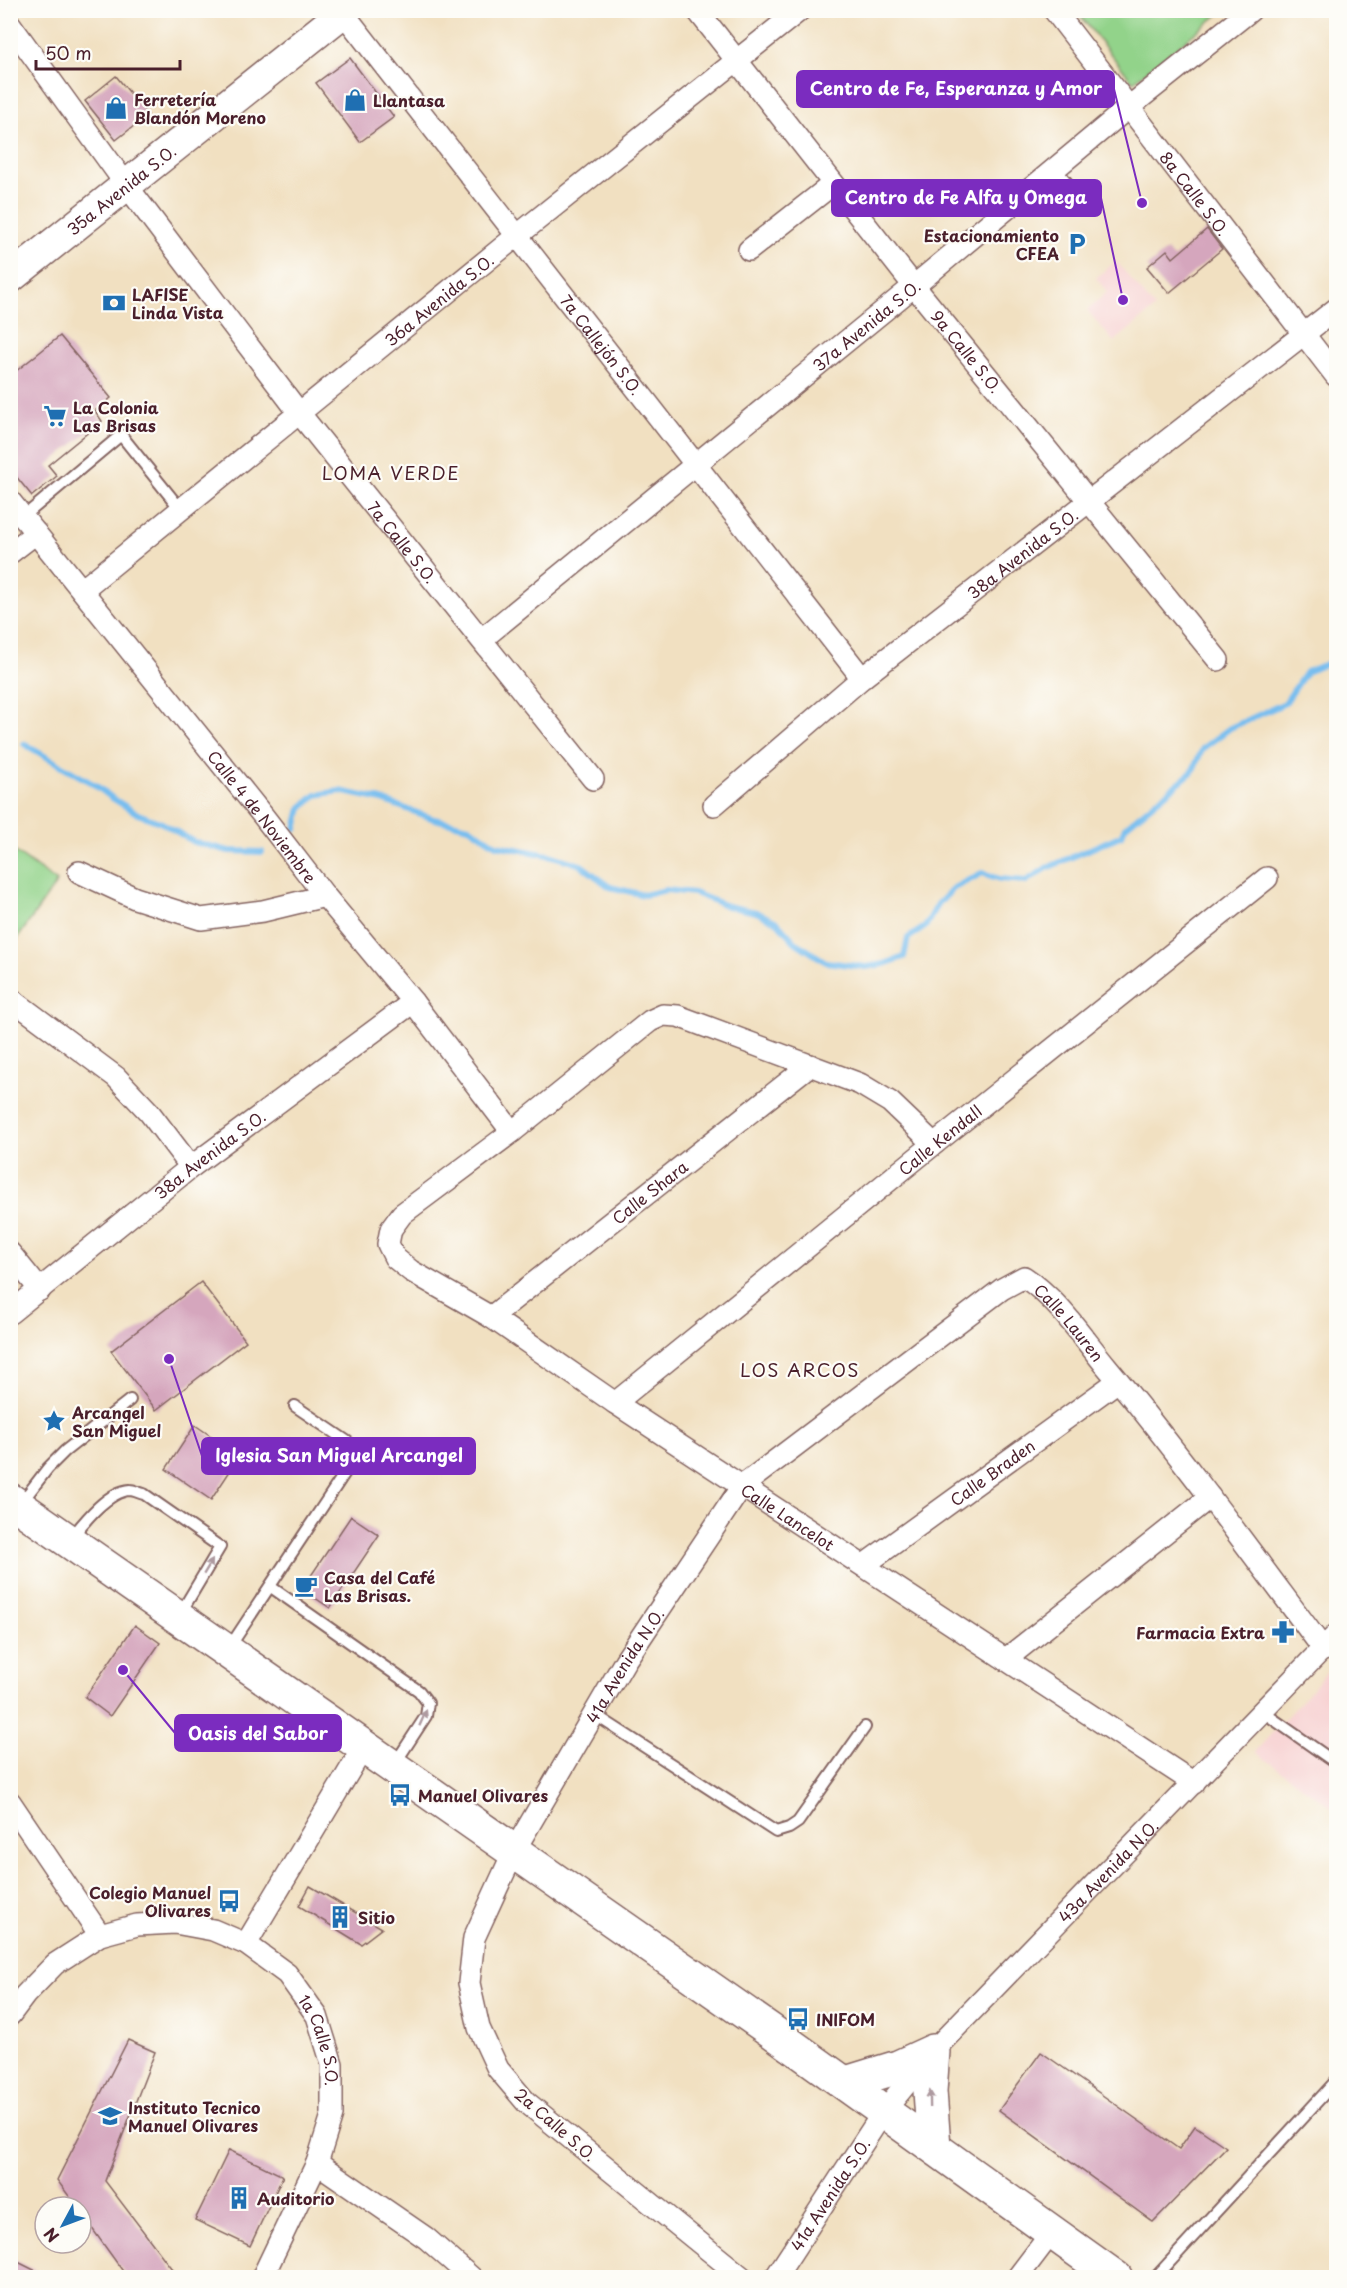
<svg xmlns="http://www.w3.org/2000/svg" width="1347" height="2288" viewBox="0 0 1347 2288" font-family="'Playpen Sans',sans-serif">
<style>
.built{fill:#f7cfd0}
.green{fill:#92d38a;stroke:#6e795a;stroke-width:1.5}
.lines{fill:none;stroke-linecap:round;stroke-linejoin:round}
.stream{stroke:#78beef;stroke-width:6}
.building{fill:#d5a6bd}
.service-casing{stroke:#846360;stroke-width:14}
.minor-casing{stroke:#846360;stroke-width:24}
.secondary-casing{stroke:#846360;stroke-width:33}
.primary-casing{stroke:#846360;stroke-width:36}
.service{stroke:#fff;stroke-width:10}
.minor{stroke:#fff;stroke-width:21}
.secondary{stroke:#fff;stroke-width:30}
.primary{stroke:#fff;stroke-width:33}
.oneway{fill:#ae9aa0}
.labels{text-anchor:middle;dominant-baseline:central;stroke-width:4.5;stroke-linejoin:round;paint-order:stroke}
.poi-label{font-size:16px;font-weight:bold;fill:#4a1f2b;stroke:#fdfcf7;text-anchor:start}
.street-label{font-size:16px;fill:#4a1f2b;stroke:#fdfcf7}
.neighbourhood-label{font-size:18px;letter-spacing:1.5px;fill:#4a1f2b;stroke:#fdfcf7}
.leader{fill:none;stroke:#7b2cbf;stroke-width:2}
.callout-dot{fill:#7b2cbf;stroke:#fdfcf7;stroke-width:2}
.callout{fill:#7b2cbf;stroke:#7b2cbf;stroke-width:2}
.callout-label{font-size:18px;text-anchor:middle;font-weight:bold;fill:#fff}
</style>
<rect width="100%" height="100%" fill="#fdfcf7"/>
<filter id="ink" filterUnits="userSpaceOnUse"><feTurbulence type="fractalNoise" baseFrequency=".0167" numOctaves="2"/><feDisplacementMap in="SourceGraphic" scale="12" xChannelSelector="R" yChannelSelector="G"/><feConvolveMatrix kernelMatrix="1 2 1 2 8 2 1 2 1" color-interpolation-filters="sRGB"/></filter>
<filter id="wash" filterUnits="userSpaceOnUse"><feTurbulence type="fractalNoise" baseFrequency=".008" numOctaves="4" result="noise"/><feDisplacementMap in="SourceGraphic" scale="24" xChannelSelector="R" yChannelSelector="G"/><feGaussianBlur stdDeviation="1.35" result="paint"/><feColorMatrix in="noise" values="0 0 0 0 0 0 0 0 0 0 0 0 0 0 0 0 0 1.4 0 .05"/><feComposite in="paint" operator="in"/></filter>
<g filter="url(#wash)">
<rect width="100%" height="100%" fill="#f1e0c1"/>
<g class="built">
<polygon points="1116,261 1155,308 1114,342 1087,310 1107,292 1096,278"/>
<polygon points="1336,1662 1336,1811 1255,1752"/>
</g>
<g class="green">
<polygon points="1076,11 1223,11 1133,82"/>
<polygon points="14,851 57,882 11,948 10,856"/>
</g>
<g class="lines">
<g class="stream">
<polyline points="24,744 95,785 112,798 138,814 162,823 194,842 229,851 262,852"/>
<polyline points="296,829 301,808 316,795 340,791 382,800 434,819 469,827 496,845 553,856 581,865 610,887 644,895 666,890 694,893 727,906 756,912 777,922 795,942 826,962 866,967 884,964 904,957 908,938 925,927 938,904 954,888 982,873 1000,879 1026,881 1047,868 1122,835 1125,827 1192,772 1203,748 1230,728 1285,703 1306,672 1336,660"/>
</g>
</g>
<g id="blocks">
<g class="building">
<polygon points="350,58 394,117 360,142 316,83"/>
<polygon points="116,76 148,115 116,140 85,101"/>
<polygon points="1207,229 1222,249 1169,293 1147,267 1167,250 1173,258"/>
<polygon points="60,336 111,398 95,411 102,421 48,465 57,476 32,496 10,469 10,376"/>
<polygon points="201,1282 246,1341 156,1410 111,1351"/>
<polygon points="195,1425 240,1456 211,1500 166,1469"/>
<polygon points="351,1516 379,1535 330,1608 302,1589"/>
<polygon points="135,1625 160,1643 110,1716 85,1697"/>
<polygon points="310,1886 382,1928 361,1944 299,1906"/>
<polygon points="128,2040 155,2052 105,2181 178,2277 127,2277 81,2213 81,2207 77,2207 57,2180"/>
<polygon points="1041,2052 1179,2149 1195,2126 1226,2147 1153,2222 999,2110"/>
<polygon points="229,2150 283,2176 250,2246 195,2220"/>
<polygon points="10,2258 48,2277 10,2277"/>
</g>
</g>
</g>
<g filter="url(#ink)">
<use href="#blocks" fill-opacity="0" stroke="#846360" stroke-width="1.5"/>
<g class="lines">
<g class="service-casing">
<g id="service">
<polyline points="1055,168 1073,190"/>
<polyline points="23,517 121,435 182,511"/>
<polyline points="21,1503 48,1468 65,1451 130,1400"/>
<path d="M71,1538C84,1522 108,1491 130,1490C134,1490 139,1493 144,1494L220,1547L180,1614"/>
<polyline points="271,1587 419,1691 428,1703 426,1716 394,1765"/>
<polyline points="229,1648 354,1459 355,1450 348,1442 295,1406"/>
<polyline points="1263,1712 1336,1763"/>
<polyline points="594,1714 776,1832 789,1828 798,1822 865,1727"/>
<polyline points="1155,2278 1336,2081"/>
</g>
</g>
<g class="minor-casing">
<g id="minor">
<path id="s1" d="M341,10L862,678"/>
<path id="s2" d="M697,10L914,286L1218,660"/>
<path id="s3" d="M1054,10L1336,376"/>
<path id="s4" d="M10,24L127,186L300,414L593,779"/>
<polyline points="749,250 833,184"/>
<path id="s5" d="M10,501L264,817L325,896L413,1002L512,1132"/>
<polyline points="10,553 36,533"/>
<path id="s6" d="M82,590L508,243L800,10"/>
<path id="s7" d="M482,639L914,286L1129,107L1251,10"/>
<path id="s8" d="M714,805L862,678L1336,309"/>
<polyline points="79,872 135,898 201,919 263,911 325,896"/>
<polyline points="10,998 116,1077 149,1112 191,1167"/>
<path id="s9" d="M934,1144L890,1102L860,1084L678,1016L663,1015L650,1021L512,1132L402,1214L391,1229L388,1244L395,1258L411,1271L491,1317L615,1403L1194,1783"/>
<polyline points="10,1253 40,1290"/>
<path id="s10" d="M10,1313L191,1167L413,1002"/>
<path id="s11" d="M491,1317L810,1065"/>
<path id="s12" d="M615,1403L934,1144L1267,878"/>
<path id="s13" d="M864,1565L1118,1381"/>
<polyline points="1006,1659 1210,1497"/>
<polyline points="10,1802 100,1935"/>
<polyline points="246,1944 363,1748"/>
<path id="s14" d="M10,2015L25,1995L55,1964L100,1935L137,1925L175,1923L213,1930L246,1944L287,1974L317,2016L332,2064V2115L317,2163L262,2278"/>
<polyline points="317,2163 426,2238 472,2278"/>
<path id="s15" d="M743,2278L526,2102L498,2069L479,2028L469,1983L474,1938L514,1851L625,1661L742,1486L1002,1289L1024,1277C1058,1299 1082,1337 1107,1367C1183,1458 1253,1555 1324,1650"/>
<path id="s16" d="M775,2278L884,2111L933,2051L1336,1635"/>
<polyline points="1017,2278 1052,2232"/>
</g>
</g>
<g class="secondary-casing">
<g id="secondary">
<path id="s17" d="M10,278L346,10"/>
</g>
</g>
<g class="primary-casing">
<g id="primary">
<polyline points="10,1500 770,2030 1116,2278"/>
<polyline points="846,2083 898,2067 933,2051 930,2091 934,2147"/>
</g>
</g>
<use href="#service" class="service"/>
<use href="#minor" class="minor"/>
<use href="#secondary" class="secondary"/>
<use href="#primary" class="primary"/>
</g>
<defs><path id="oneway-solid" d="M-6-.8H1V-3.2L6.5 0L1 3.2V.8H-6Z" transform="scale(1.5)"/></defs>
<g class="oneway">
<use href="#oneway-solid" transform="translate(208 1567) rotate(-59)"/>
<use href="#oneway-solid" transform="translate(423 1718) rotate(-66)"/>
<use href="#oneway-solid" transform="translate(930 2099) rotate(-91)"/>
</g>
</g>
<defs>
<g id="shop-bare" transform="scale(1.8)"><path d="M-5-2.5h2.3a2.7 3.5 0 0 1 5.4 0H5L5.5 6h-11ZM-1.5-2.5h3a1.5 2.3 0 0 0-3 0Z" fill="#1f6fb2" stroke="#fdfcf7" stroke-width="2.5" paint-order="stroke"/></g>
<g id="parking-bare" transform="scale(1.8)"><path d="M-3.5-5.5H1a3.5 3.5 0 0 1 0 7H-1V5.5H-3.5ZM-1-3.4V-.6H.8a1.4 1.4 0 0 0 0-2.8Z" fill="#1f6fb2" stroke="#fdfcf7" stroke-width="2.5" paint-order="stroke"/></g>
<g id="bank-bare" transform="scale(1.8)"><path d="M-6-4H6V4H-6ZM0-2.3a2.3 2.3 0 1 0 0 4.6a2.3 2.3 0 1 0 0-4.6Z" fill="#1f6fb2" stroke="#fdfcf7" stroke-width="2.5" paint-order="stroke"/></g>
<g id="supermarket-bare" transform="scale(1.8)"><path d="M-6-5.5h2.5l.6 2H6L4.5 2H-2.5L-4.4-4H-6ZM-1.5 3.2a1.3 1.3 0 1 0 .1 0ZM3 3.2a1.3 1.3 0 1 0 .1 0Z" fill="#1f6fb2" stroke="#fdfcf7" stroke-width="2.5" paint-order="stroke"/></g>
<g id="sight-bare" transform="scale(1.8)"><path d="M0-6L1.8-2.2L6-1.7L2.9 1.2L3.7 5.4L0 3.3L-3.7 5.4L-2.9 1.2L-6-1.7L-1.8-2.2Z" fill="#1f6fb2" stroke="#fdfcf7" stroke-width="2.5" paint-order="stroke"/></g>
<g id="cafe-bare" transform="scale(1.8)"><path d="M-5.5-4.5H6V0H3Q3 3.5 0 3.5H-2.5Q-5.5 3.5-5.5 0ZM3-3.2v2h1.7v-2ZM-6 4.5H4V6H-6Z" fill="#1f6fb2" stroke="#fdfcf7" stroke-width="2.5" paint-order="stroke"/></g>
<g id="pharmacy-bare" transform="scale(1.8)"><path d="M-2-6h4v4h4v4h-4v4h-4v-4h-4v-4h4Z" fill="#1f6fb2" stroke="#fdfcf7" stroke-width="2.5" paint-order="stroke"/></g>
<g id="bus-bare" transform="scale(1.8)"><path d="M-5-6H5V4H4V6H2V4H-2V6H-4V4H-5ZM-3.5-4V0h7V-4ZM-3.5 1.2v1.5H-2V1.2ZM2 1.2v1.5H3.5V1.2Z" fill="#1f6fb2" stroke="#fdfcf7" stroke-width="2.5" paint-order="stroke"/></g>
<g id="building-bare" transform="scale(1.8)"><path d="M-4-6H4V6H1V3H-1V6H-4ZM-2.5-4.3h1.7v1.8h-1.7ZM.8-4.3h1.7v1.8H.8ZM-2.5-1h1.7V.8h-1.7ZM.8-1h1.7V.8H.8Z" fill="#1f6fb2" stroke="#fdfcf7" stroke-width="2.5" paint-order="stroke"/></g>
<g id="school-bare" transform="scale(1.8)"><path d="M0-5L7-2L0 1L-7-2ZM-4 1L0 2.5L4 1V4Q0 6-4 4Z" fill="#1f6fb2" stroke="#fdfcf7" stroke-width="2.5" paint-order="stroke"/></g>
</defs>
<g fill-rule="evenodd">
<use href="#shop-bare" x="355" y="100"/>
<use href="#shop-bare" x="116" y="108"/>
<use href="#parking-bare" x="1077" y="244"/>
<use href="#bank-bare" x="114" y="303"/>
<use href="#supermarket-bare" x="55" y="416"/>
<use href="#sight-bare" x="54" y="1421"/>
<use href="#cafe-bare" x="306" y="1586"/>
<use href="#pharmacy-bare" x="1283" y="1632"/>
<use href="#bus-bare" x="400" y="1795"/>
<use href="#bus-bare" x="229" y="1901"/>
<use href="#building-bare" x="340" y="1917"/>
<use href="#bus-bare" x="798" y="2019"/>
<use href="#school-bare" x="110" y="2116"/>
<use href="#building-bare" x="239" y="2198"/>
</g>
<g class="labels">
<g class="poi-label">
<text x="134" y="99">Ferretería<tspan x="134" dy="18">Blandón Moreno</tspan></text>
<text x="373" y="100">Llantasa</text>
<text x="1059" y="235" text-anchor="end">Estacionamiento<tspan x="1059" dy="18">CFEA</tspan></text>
<text x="132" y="294">LAFISE<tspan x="132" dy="18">Linda Vista</tspan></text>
<text x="73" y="407">La Colonia<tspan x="73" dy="18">Las Brisas</tspan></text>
<text x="72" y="1412">Arcangel<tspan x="72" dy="18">San Miguel</tspan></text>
<text x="324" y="1577">Casa del Café<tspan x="324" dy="18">Las Brisas.</tspan></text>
<text x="1265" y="1632" text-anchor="end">Farmacia Extra</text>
<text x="418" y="1795">Manuel Olivares</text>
<text x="211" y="1892" text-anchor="end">Colegio Manuel<tspan x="211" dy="18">Olivares</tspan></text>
<text x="358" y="1917">Sitio</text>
<text x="816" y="2019">INIFOM</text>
<text x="128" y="2107">Instituto Tecnico<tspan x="128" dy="18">Manuel Olivares</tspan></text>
<text x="257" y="2198">Auditorio</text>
</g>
<g class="street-label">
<text stroke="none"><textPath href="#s17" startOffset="142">35a Avenida S.O.</textPath></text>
<text stroke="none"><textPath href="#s3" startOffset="231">8a Calle S.O.</textPath></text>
<text stroke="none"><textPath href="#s6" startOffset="460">36a Avenida S.O.</textPath></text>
<text stroke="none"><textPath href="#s7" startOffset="496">37a Avenida S.O.</textPath></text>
<text stroke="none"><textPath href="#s1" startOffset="424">7a Callejón S.O.</textPath></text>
<text stroke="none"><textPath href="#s2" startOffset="435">9a Calle S.O.</textPath></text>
<text stroke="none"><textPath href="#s4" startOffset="650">7a Calle S.O.</textPath></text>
<text stroke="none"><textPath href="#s8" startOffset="398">38a Avenida S.O.</textPath></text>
<text stroke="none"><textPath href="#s5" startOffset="404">Calle 4 de Noviembre</textPath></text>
<text stroke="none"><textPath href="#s12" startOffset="418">Calle Kendall</textPath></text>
<text stroke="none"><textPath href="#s10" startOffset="255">38a Avenida S.O.</textPath></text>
<text stroke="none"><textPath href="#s11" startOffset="202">Calle Shara</textPath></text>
<text stroke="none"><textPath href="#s15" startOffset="1401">Calle Lauren</textPath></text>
<text stroke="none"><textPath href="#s13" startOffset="158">Calle Braden</textPath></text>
<text stroke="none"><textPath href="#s9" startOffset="1154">Calle Lancelot</textPath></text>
<text stroke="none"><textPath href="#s15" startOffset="771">41a Avenida N.O.</textPath></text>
<text stroke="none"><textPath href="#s16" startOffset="528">43a Avenida N.O.</textPath></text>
<text stroke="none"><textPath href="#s14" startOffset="399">1a Calle S.O.</textPath></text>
<text transform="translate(556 2124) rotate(41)">2a Calle S.O.</text>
<text stroke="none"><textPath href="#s16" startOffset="100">41a Avenida S.O.</textPath></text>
</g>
<g class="neighbourhood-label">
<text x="391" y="472">LOMA VERDE</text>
<text x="800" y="1369">LOS ARCOS</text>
</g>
</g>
<path class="leader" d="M1142 203L1114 89M1123 300L1101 198M169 1359L202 1456M123 1670L175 1733"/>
<g class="callout-dot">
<circle cx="1142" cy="203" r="6"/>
<circle cx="1123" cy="300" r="6"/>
<circle cx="169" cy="1359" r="6"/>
<circle cx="123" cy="1670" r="6"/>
</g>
<g class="callout">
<rect x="797" y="71" width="317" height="36" rx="6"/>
<rect x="832" y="180" width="269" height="36" rx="6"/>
<rect x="202" y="1438" width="273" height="36" rx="6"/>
<rect x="175" y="1715" width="166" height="36" rx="6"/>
</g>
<g class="callout-label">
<text x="956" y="95">Centro de Fe, Esperanza y Amor</text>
<text x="966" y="204">Centro de Fe Alfa y Omega</text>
<text x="339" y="1462">Iglesia San Miguel Arcangel</text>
<text x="258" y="1740">Oasis del Sabor</text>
</g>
<rect width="1347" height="2288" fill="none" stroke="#fdfcf7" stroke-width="36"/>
<g transform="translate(63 2225) rotate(229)"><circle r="28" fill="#fdfcf7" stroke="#b5a4a5" stroke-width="1.5"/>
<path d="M0-4.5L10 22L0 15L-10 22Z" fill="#1f6fb2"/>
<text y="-9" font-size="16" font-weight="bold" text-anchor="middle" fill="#4a1f2b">N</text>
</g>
<path d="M36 60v9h144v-9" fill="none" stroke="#4a1f2b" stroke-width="3"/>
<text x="45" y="60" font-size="18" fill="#4a1f2b" stroke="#fdfcf7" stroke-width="4.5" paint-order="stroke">50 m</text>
</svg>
